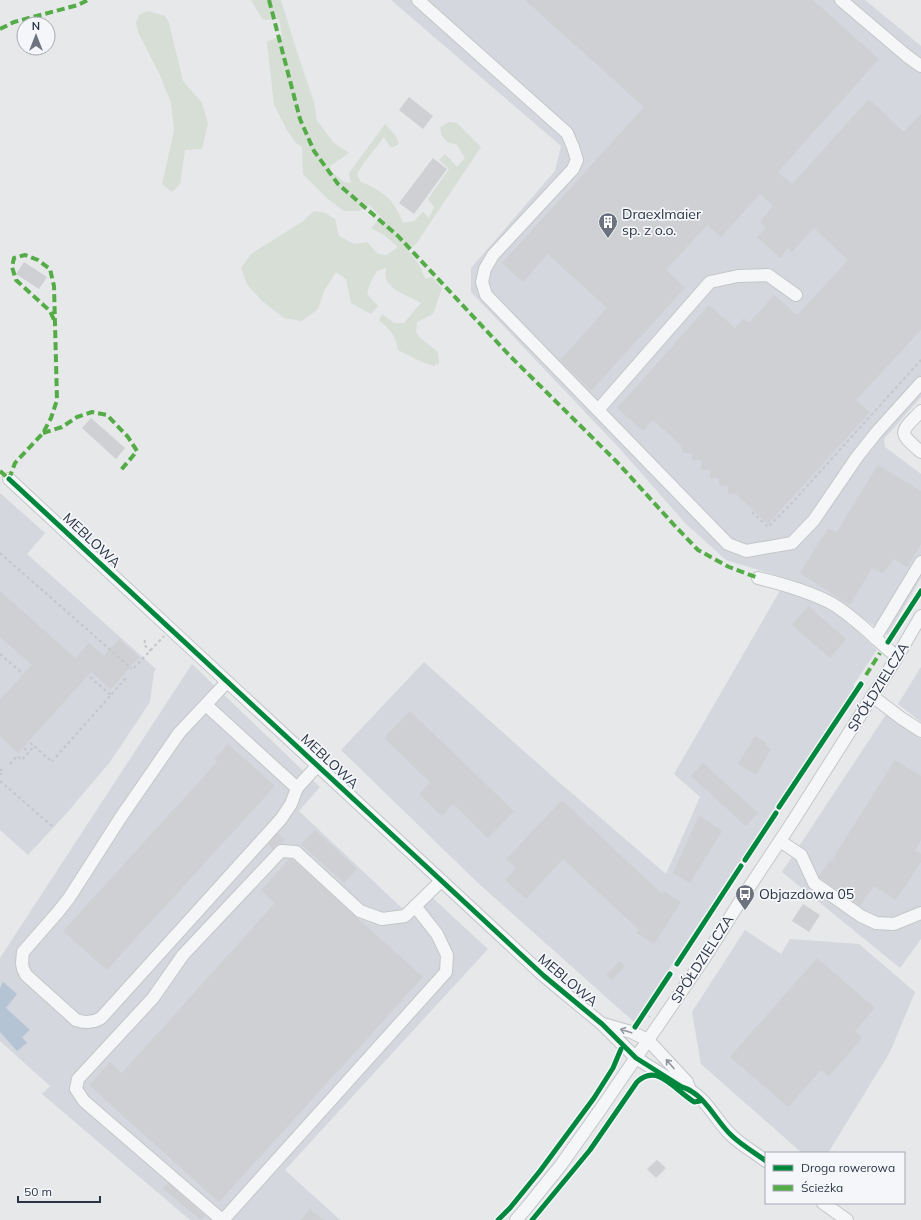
<svg xmlns="http://www.w3.org/2000/svg" width="921" height="1220" viewBox="0 0 921 1220" font-family="Mulish,sans-serif">
<style>
.built{fill:#d4d7dd}
.green{fill:#d6ded6}
.water{fill:#b4c4d5}
.building{fill:#ced0d3}
.lines{fill:none;stroke-linecap:round;stroke-linejoin:round}
.minor-casing{stroke:#c4c6c8;stroke-width:14}
.path{stroke:#c5c6ca;stroke-width:2;stroke-dasharray:3 3;stroke-linecap:butt}
.minor{stroke:#f5f6f7;stroke-width:12}
.quiet{stroke:#54ac47;stroke-width:4;stroke-dasharray:8 4;stroke-linecap:butt}
.cycleway-casing{stroke:#f4f6f9;stroke-width:8}
.cycleway{stroke:#00873e;stroke-width:5}
.oneway{stroke:#90959e}
.labels{text-anchor:middle;dominant-baseline:central;stroke-width:3.5;stroke-linejoin:round;paint-order:stroke}
.poi-label{font-size:14px;fill:#2b3445;stroke:#f4f6f9;text-anchor:start}
.street-label{font-size:14px;fill:#2b3445;stroke:#f4f6f9}
</style>
<rect width="100%" height="100%" fill="#e6e8ea"/>
<g class="built">
<polygon points="391,0 865,0 921,46 921,397 884,439 885,447 921,474 921,578 888,635 822,591 782,577 726,560 685,523 622,451 471,292 471,268 555,171 561,146"/>
<polygon points="0,493 45,533 27,554 156,669 154,672 150,702 110,762 65,815 28,855 0,830"/>
<polygon points="782,587 822,601 844,618 877,650 854,684 854,689 634,1022 478,883 341,750 424,662 553,777 666,874 700,797 674,774"/>
<polygon points="192,664 320,787 299,811 404,910 424,890 488,949 285,1170 340,1220 190,1220 42,1094 50,1086 0,1041 0,958"/>
<polygon points="921,667 921,722 898,704"/>
<polygon points="887,713 921,739 921,939 900,968 782,872"/>
<polygon points="745,930 781,954 790,939 859,944 915,992 890,1052 828,1153 802,1153 701,1064 692,1012"/>
</g>
<g class="green">
<path d="M251,0H281L296,49L314,102L317,121L333,142L349,153L330,166L331,171L344,182L351,183L349,173L385,124L396,136L399,144L394,147H390L384,137L363,164L357,174L361,182C383,191 394,199 403,223L414,221L423,212L429,218L434,207L428,199L449,169L439,160L445,154L457,167L465,158L457,145L447,142L442,136L440,128L448,122L457,123L481,147L416,244L408,251C418,262 421,266 425,279L432,277L442,288L433,314L417,322L416,331L419,337L438,352L439,363L434,366L422,362L398,350C396,335 390,330 379,320L382,314L394,323H404L421,303C411,296 389,291 386,278C385,275 386,271 386,268L377,271L370,283L367,294L378,306L371,314L351,303L346,279L336,272L324,291L318,309L302,321L284,318L262,301L247,284L241,268L251,254L302,222L314,211L325,213L335,219L339,236L354,244L367,242L378,254L387,255L398,247L384,235L371,228L381,217L369,205L359,211H344L328,199L303,174L302,147L295,142L287,130L274,105L267,42L282,35L279,19L263,20Z"/>
<polygon points="148,11 165,16 169,23 183,81 202,103 208,124 202,149 185,150 180,184 172,192 162,184 174,131 171,103 160,75 139,34 136,23 139,15"/>
</g>
<polygon class="water" points="3,982 17,994 6,1008 30,1030 22,1037 27,1043 17,1051 0,1032 0,988"/>
<g class="building">
<polygon points="525,0 813,0 879,59 778,172 792,184 869,99 904,132 921,114 921,330 856,400 870,412 768,524 736,494 728,494 728,486 719,486 719,478 710,478 710,470 701,470 701,460 692,460 692,453 682,453 682,446 653,420 643,431 617,408 709,305 735,328 744,318 749,323 774,295 797,315 848,260 814,228 792,252 788,248 780,258 757,237 766,228 760,222 773,206 760,194 721,237 707,225 666,270 685,288 591,391 560,360 607,308 548,254 523,282 502,263 644,107"/>
<polygon points="409,97 433,116 423,129 399,110"/>
<polygon points="433,158 447,169 414,214 399,203"/>
<polygon points="24,262 47,277 39,289 16,274"/>
<polygon points="91,418 125,448 116,459 82,428"/>
<polygon points="878,465 921,491 921,544 907,567 894,559 883,573 872,568 850,605 800,573 828,528 836,533"/>
<polygon points="0,591 75,658 89,643 104,656 119,639 139,657 111,689 91,672 18,753 0,736 0,700 32,665 0,637"/>
<polygon points="808,606 846,639 830,658 792,625"/>
<polygon points="410,711 514,811 488,838 453,804 442,816 419,794 430,782 384,738"/>
<polygon points="755,736 767,743 765,745 771,749 756,775 738,764"/>
<polygon points="228,744 275,786 107,970 63,931 217,762 214,759"/>
<polygon points="895,760 921,776 921,840 915,850 921,854 921,862 896,900 874,886 860,906 820,878 819,876 830,860 832,861 837,852"/>
<polygon points="703,763 758,813 746,826 691,776"/>
<polygon points="562,800 662,894 664,891 681,902 654,944 637,933 639,930 563,859 526,899 505,880 516,868 506,859"/>
<polygon points="699,815 722,831 690,883 673,873"/>
<polygon points="315,830 357,869 344,883 301,844"/>
<polygon points="278,833 285,840 281,844 278,844 273,849 268,844"/>
<polygon points="289,859 292,859 423,977 219,1202 89,1085 110,1062 122,1073 275,903 261,890"/>
<polygon points="803,904 820,915 809,932 792,921"/>
<polygon points="817,958 875,1008 855,1031 862,1038 829,1076 821,1070 788,1107 730,1057"/>
<polygon points="619,961 625,966 612,980 606,975"/>
<polygon points="657,1160 666,1168 656,1178 647,1169"/>
<polygon points="168,1183 205,1215 201,1220 163,1189"/>
<polygon points="310,1209 323,1220 301,1220"/>
</g>
<g class="lines">
<g class="minor-casing">
<g id="minor">
<polyline points="418,0 567,133 573,147 577,160 573,169 493,255 485,269 482,282 486,295 728,544 746,551 792,543 814,520 857,457 876,433 921,383"/>
<polyline points="841,0 907,56 921,66"/>
<polyline points="598,410 710,282 738,276 768,275 796,295"/>
<path d="M921,411C900,433 897,431 921,452"/>
<path d="M9,479L544,976L602,1024L636,1058L682,1087C705,1094 715,1120 731,1135C740,1144 755,1153 766,1161"/>
<path d="M758,578C783,584 808,591 831,603C854,616 876,640 897,657"/>
<polyline points="875,638 921,562"/>
<path d="M227,682L179,733L121,817L69,898L58,912L23,952L22,963L23,969L26,975L76,1020C85,1023 93,1023 101,1018L281,819L291,804L297,788L317,766"/>
<polyline points="872,696 901,718 921,731"/>
<polyline points="206,705 297,788"/>
<polyline points="780,841 801,855 814,883 861,916 876,923 894,924 921,913"/>
<polyline points="603,1024 631,1032 648,1040 687,1082 689,1088"/>
<polyline points="823,1203 847,1220"/>
<polyline points="222,1220 84,1101 76,1089 78,1079 153,998 183,955 281,851 296,852 360,911 382,919 405,916 441,881"/>
<polyline points="223,1220 446,972 447,955 437,934 415,906"/>
<polyline points="516,1220 528,1206 561,1165 600,1110 705,957 746,892 793,821 894,662 921,616"/>
</g>
</g>
<g class="path">
<polyline points="752,512 768,527 790,505 921,360"/>
<polyline points="0,553 132,669"/>
<polyline points="145,640 144,645 151,651"/>
<polyline points="0,654 22,673"/>
<polyline points="134,668 164,636"/>
<polyline points="90,677 111,695"/>
<polyline points="30,743 34,746"/>
<polyline points="24,748 29,752"/>
<polyline points="56,757 126,678 125,676"/>
<polyline points="10,764 17,756 22,760 34,746 52,762 53,760"/>
<polyline points="0,769 3,771 0,775"/>
<polyline points="0,781 53,827"/>
<polyline points="644,1013 650,1017"/>
</g>
<use href="#minor" class="minor"/>
<g class="quiet">
<polyline points="269,0 300,119 314,151 338,184 398,236 510,356 617,462 675,526 698,550 729,567 758,578"/>
<polyline points="0,29 14,22 78,5 88,0"/>
<polyline points="43,433 62,427 77,417 92,412 107,415 128,437 137,451 121,470"/>
<polyline points="0,471 9,479 15,463 43,433 51,418 57,400 54,286 50,269 38,260 25,255 14,258 12,267 16,280 50,311 55,322"/>
<polyline points="866,675 880,653"/>
</g>
<g class="cycleway-casing">
<g id="cycleway">
<path d="M9,479L544,976L602,1024L636,1058L682,1087C705,1094 715,1120 731,1135C740,1144 755,1153 766,1161"/>
<polyline points="888,642 921,591"/>
<polyline points="779,807 861,684"/>
<polyline points="745,860 776,813"/>
<polyline points="677,964 741,866"/>
<polyline points="635,1027 670,974"/>
<polyline points="498,1220 510,1208 540,1171 594,1098 613,1068 621,1049"/>
<path d="M532,1220L590,1150L637,1082C652,1068 663,1078 676,1088C682,1093 688,1098 694,1102L700,1101"/>
</g>
</g>
<use href="#cycleway" class="cycleway"/>
</g>
<defs><path id="oneway-shaft" d="M-6 0H5M1.5-3L5.5 0L1.5 3" fill="none" stroke-width="1.6" stroke-linecap="round" stroke-linejoin="round"/></defs>
<g class="oneway">
<use href="#oneway-shaft" transform="translate(626 1031) rotate(-162)"/>
<use href="#oneway-shaft" transform="translate(670 1064) rotate(-131)"/>
</g>
<defs>
<g id="building-pin" transform="scale(1)"><path d="M0 17L-7.5 6A9.5 9.5 0 1 1 7.5 6Z" fill="#6c737f" stroke="#f4f6f9"/><path d="M-4-6H4V6H1V3H-1V6H-4ZM-2.5-4.3h1.7v1.8h-1.7ZM.8-4.3h1.7v1.8H.8ZM-2.5-1h1.7V.8h-1.7ZM.8-1h1.7V.8H.8Z" fill="#fff"/></g>
<g id="bus-pin" transform="scale(1)"><path d="M0 17L-7.5 6A9.5 9.5 0 1 1 7.5 6Z" fill="#6c737f" stroke="#f4f6f9"/><path d="M-5-6H5V4H4V6H2V4H-2V6H-4V4H-5ZM-3.5-4V0h7V-4ZM-3.5 1.2v1.5H-2V1.2ZM2 1.2v1.5H3.5V1.2Z" fill="#fff"/></g>
</defs>
<g fill-rule="evenodd">
<use href="#building-pin" x="608" y="222"/>
<use href="#bus-pin" x="745" y="894"/>
</g>
<g class="labels">
<g class="poi-label">
<text x="622" y="214">Draexlmaier<tspan x="622" dy="16">sp. z o.o.</tspan></text>
<text x="759" y="894">Objazdowa 05</text>
</g>
<g class="street-label">
<text transform="translate(92 540) rotate(43)">MEBLOWA</text>
<text transform="translate(878 687) rotate(-58)">SPÓŁDZIELCZA</text>
<text transform="translate(330 761) rotate(43)">MEBLOWA</text>
<text transform="translate(702 959) rotate(-57)">SPÓŁDZIELCZA</text>
<text transform="translate(568 980) rotate(40)">MEBLOWA</text>
</g>
</g>
<rect x="765" y="1152" width="140" height="52" fill="#f4f6f9" stroke="#a4a8b1"/>
<rect x="773" y="1165" width="20" height="6" fill="#00873e" stroke="#a4a8b1"/>
<text x="801" y="1172" font-size="12" fill="#2b3445">Droga rowerowa</text>
<rect x="773" y="1185" width="20" height="6" fill="#54ac47" stroke="#a4a8b1"/>
<text x="801" y="1192" font-size="12" fill="#2b3445">Ścieżka</text>
<g transform="translate(36 36)"><circle r="19" fill="#f4f6f9" stroke="#a4a8b1"/>
<path d="M0-3L7 15L0 10L-7 15Z" fill="#6c737f"/>
<text y="-6" font-size="11" font-weight="bold" text-anchor="middle" fill="#2b3445">N</text>
</g>
<path d="M18 1196v6h82v-6" fill="none" stroke="#2b3445" stroke-width="2"/>
<text x="24" y="1196" font-size="12" fill="#2b3445" stroke="#f4f6f9" stroke-width="3" paint-order="stroke">50 m</text>
</svg>
